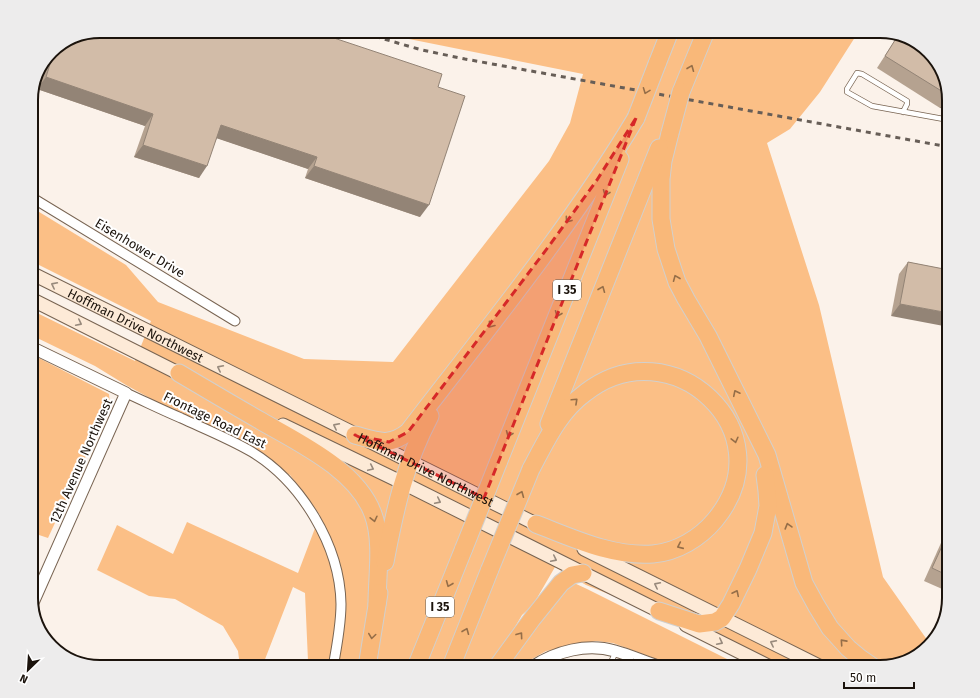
<svg xmlns="http://www.w3.org/2000/svg" width="980" height="698" viewBox="0 0 980 698" font-family="'Fira Sans',sans-serif">
<style>
.green{fill:#fbbf86}
.lines{fill:none;stroke-linecap:round;stroke-linejoin:round}
.service-casing{stroke:#786452;stroke-width:6}
.minor-casing{stroke:#786452;stroke-width:11}
.tertiary-casing{stroke:#786452;stroke-width:13}
.secondary-casing{stroke:#786452;stroke-width:15}
.motorway-casing{stroke:#d1d0ce;stroke-width:19}
.service{stroke:#fff;stroke-width:4.5}
.minor{stroke:#fff;stroke-width:9}
.tertiary{stroke:#fff;stroke-width:11}
.secondary{stroke:#fdead7;stroke-width:13}
.motorway{stroke:#f9b879;stroke-width:17}
.rail{stroke:#675e57;stroke-width:3;stroke-dasharray:5 5;stroke-linecap:butt}
.motorway-bridge-casing{stroke:#d1d0ce;stroke-width:19;stroke-linecap:butt}
.motorway-bridge{stroke:#f9b879;stroke-width:17}
.wall{fill:#b5a290}
.shaded-wall{fill:#938476}
.building{fill:#d2bca8;stroke:#938476}
.oneway{stroke:#956e48}
.oneway2{stroke:#97897c}
.marked{fill:#d62828;fill-opacity:0.2;stroke:#d62828;stroke-width:3;stroke-dasharray:8 5;stroke-linejoin:round}
.labels{text-anchor:middle;dominant-baseline:central;stroke-width:4;stroke-linejoin:round;paint-order:stroke}
.shield{fill:#fff;stroke:#5f5a55;stroke-width:1}
.shield-label{font-size:12px;font-weight:bold;fill:#1b130c}
.street-label{font-size:13px;fill:#1b130c;stroke:#fff}
.rim{fill:none;stroke:#1b130c;stroke-width:2}
</style>
<rect width="100%" height="100%" fill="#fbf2ea"/>
<g class="green">
<polygon points="385,31 859,31 820,92 790,129 767,143 819,305 883,577 930,644 911,660 880,667 758,667 631,603 586,585 555,567 533,605 522,615 508,639 486,667 307,667 308,661 305,593 293,587 262,667 240,667 238,651 223,626 175,599 149,596 97,570 117,525 173,554 187,522 298,573 320,515 290,475 126,385 95,366 31,335 31,310 135,361 151,321 31,261 31,207 126,265 158,302 304,359 393,362 549,161 570,123 583,74 404,38"/>
<polygon points="31,354 109,394 110,404 48,538 36,534 31,528"/>
<polygon points="572,582 587,589 743,667 687,667 659,660 613,643 596,641 546,651 518,667 499,667"/>
</g>
<g class="lines">
<g class="service-casing">
<g id="service">
<polyline points="903,112 907,104 907,101 862,74 857,73 847,89 847,92 872,106 949,120"/>
<polyline points="609,667 616,651"/>
</g>
</g>
<g class="minor-casing">
<g id="minor">
<polyline points="31,197 235,321"/>
<path d="M126,393C144,401 162,410 181,418C205,429 230,439 252,452C301,482 340,545 341,604C341,625 337,646 333,667"/>
</g>
</g>
<g class="tertiary-casing">
<g id="tertiary">
<polyline points="31,347 126,393 32,605"/>
<path d="M532,667C556,651 587,643 615,651C630,655 645,662 661,667"/>
</g>
</g>
<g class="secondary-casing">
<g id="secondary">
<path id="s1" d="M31,273L544,528"/>
<polyline points="31,299 186,377"/>
<polyline points="283,425 403,483 667,615"/>
<polyline points="584,549 821,667"/>
<polyline points="686,625 770,667"/>
</g>
</g>
<g class="motorway-casing">
<g id="motorway">
<polyline points="657,64 670,31"/>
<polyline points="681,92 706,31"/>
<polyline points="670,133 663,161 661,179 661,219 666,249 677,282 686,299 708,336 767,455 804,583 816,605 830,628 848,648 860,658 873,667"/>
<path d="M179,373C206,389 233,405 261,421C299,443 357,470 373,514C383,540 377,577 377,604"/>
<polyline points="549,424 659,148"/>
<path d="M355,435C377,441 389,447 408,432C487,329 570,228 636,118"/>
<polyline points="498,463 620,159"/>
<path d="M531,469C546,441 559,412 585,393C671,325 788,432 715,520C700,538 677,552 653,554C612,557 573,538 536,524"/>
<path d="M385,562C395,509 405,463 430,416"/>
<polyline points="659,611 699,624 715,622 722,618 731,604 748,569 763,533 768,506 767,491 765,475"/>
<polyline points="367,667 379,593"/>
<polyline points="416,667 464,548"/>
<polyline points="451,667 490,569"/>
<polyline points="497,667 532,619 561,583 572,575 583,573"/>
</g>
</g>
<use href="#service" class="service"/>
<use href="#minor" class="minor"/>
<use href="#tertiary" class="tertiary"/>
<use href="#secondary" class="secondary"/>
<use href="#motorway" class="motorway"/>
<polyline class="rail" points="356,31 422,50 465,59 949,147"/>
<g class="motorway-bridge-casing">
<g id="motorway-bridge">
<polyline points="636,118 657,64"/>
<polyline points="670,133 681,92"/>
<polyline points="464,548 498,463"/>
<polyline points="490,569 531,469"/>
</g>
</g>
<use href="#motorway-bridge" class="motorway-bridge"/>
</g>
<g class="wall">
<polygon points="100,31 438,87 420,217 305,178 308,169 217,138 199,178 134,157 145,126 37,89 48,57 54,48"/>
<polygon points="897,37 922,45 942,69 949,100 949,109 940,108 877,68"/>
<polygon points="908,262 949,270 891,316 899,274"/>
<polygon points="949,525 949,592 924,581"/>
</g>
<g class="shaded-wall">
<polygon points="46,77 153,114 145,126 37,89"/>
<polygon points="948,96 949,100 949,109 940,108"/>
<polygon points="221,125 317,157 308,169 213,137"/>
<polygon points="143,145 207,166 199,178 134,157"/>
<polygon points="314,166 429,205 420,217 305,178"/>
<polygon points="900,304 949,313 949,327 891,316"/>
</g>
<g class="building">
<polygon points="100,31 313,31 442,74 438,87 465,96 429,205 314,166 317,157 221,125 207,166 143,145 153,114 46,77 55,48"/>
<polygon points="897,37 922,45 942,69 948,95 885,56"/>
<polygon points="908,262 949,270 949,313 900,304"/>
<polygon points="949,531 949,576 932,568"/>
<polygon points="633,659 649,667 629,667"/>
</g>
<defs><path id="oneway-chevron" d="M-2-3.5L2.5 0L-2 3.5" fill="none" stroke-width="1.6" stroke-linecap="round" stroke-linejoin="round"/></defs>
<g class="oneway">
<use href="#oneway-chevron" transform="translate(691 68) rotate(-68)"/>
<use href="#oneway-chevron" transform="translate(646 91) rotate(111)"/>
<use href="#oneway-chevron" transform="translate(606 193) rotate(112)"/>
<use href="#oneway-chevron" transform="translate(568 220) rotate(126)"/>
<use href="#oneway-chevron" transform="translate(676 278) rotate(-112)"/>
<use href="#oneway-chevron" transform="translate(602 289) rotate(-68)"/>
<use href="#oneway-chevron" transform="translate(558 314) rotate(112)"/>
<use href="#oneway-chevron" transform="translate(491 325) rotate(127)"/>
<use href="#oneway-chevron" transform="translate(736 393) rotate(-116)"/>
<use href="#oneway-chevron" transform="translate(575 401) rotate(-43)"/>
<use href="#oneway-chevron" transform="translate(509 434) rotate(112)"/>
<use href="#oneway-chevron" transform="translate(735 440) rotate(76)"/>
<use href="#oneway-chevron" transform="translate(521 494) rotate(-68)"/>
<use href="#oneway-chevron" transform="translate(374 519) rotate(77)"/>
<use href="#oneway-chevron" transform="translate(788 526) rotate(-106)"/>
<use href="#oneway-chevron" transform="translate(680 546) rotate(156)"/>
<use href="#oneway-chevron" transform="translate(449 584) rotate(112)"/>
<use href="#oneway-chevron" transform="translate(736 593) rotate(-64)"/>
<use href="#oneway-chevron" transform="translate(466 631) rotate(-68)"/>
<use href="#oneway-chevron" transform="translate(520 635) rotate(-54)"/>
<use href="#oneway-chevron" transform="translate(372 636) rotate(98)"/>
<use href="#oneway-chevron" transform="translate(843 642) rotate(-132)"/>
</g>
<g class="oneway2">
<use href="#oneway-chevron" transform="translate(54 285) rotate(-153)"/>
<use href="#oneway-chevron" transform="translate(79 323) rotate(27)"/>
<use href="#oneway-chevron" transform="translate(220 368) rotate(-153)"/>
<use href="#oneway-chevron" transform="translate(336 426) rotate(-153)"/>
<use href="#oneway-chevron" transform="translate(371 468) rotate(25)"/>
<use href="#oneway-chevron" transform="translate(438 501) rotate(26)"/>
<use href="#oneway-chevron" transform="translate(554 559) rotate(26)"/>
<use href="#oneway-chevron" transform="translate(657 585) rotate(-153)"/>
<use href="#oneway-chevron" transform="translate(720 642) rotate(27)"/>
<use href="#oneway-chevron" transform="translate(773 643) rotate(-153)"/>
</g>
<path class="marked" d="M636,118L484,498L355,435L389,442L408,432L549,246L597,180Z"/>
<g class="labels">
<g class="shield">
<rect x="553" y="280" width="28" height="20" rx="3"/>
<rect x="426" y="597" width="28" height="20" rx="3"/>
</g>
<g class="shield-label">
<text x="567" y="290">I 35</text>
<text x="440" y="607">I 35</text>
</g>
<g class="street-label">
<text transform="translate(140 248) rotate(31)">Eisenhower Drive</text>
<text stroke="none"><textPath href="#s1" startOffset="117">Hoffman Drive Northwest</textPath></text>
<text transform="translate(215 420) rotate(26)">Frontage Road East</text>
<text transform="translate(81 461) rotate(-66)">12th Avenue Northwest</text>
<text stroke="none"><textPath href="#s1" startOffset="441">Hoffman Drive Northwest</textPath></text>
</g>
</g>
<path d="M0 0H980V698H0ZM100 38H880A62 62 0 0 1 942 100V598A62 62 0 0 1 880 660H100A62 62 0 0 1 38 598V100A62 62 0 0 1 100 38Z" fill="#edecec" fill-rule="evenodd"/>
<path class="rim" d="M100 38H880A62 62 0 0 1 942 100V598A62 62 0 0 1 880 660H100A62 62 0 0 1 38 598V100A62 62 0 0 1 100 38Z"/>
<g transform="translate(28 670) rotate(205)" stroke="#ffffff" stroke-width="3" paint-order="stroke">
<path d="M0-3L7 15L0 10L-7 15Z" fill="#1b130c"/>
<text y="-6" font-size="11" font-weight="bold" text-anchor="middle" fill="#1b130c">N</text>
</g>
<path d="M844 682v6h70v-6" fill="none" stroke="#1b130c" stroke-width="2"/>
<text x="850" y="682" font-size="12" fill="#1b130c" stroke="#ffffff" stroke-width="3" paint-order="stroke">50 m</text>
</svg>
